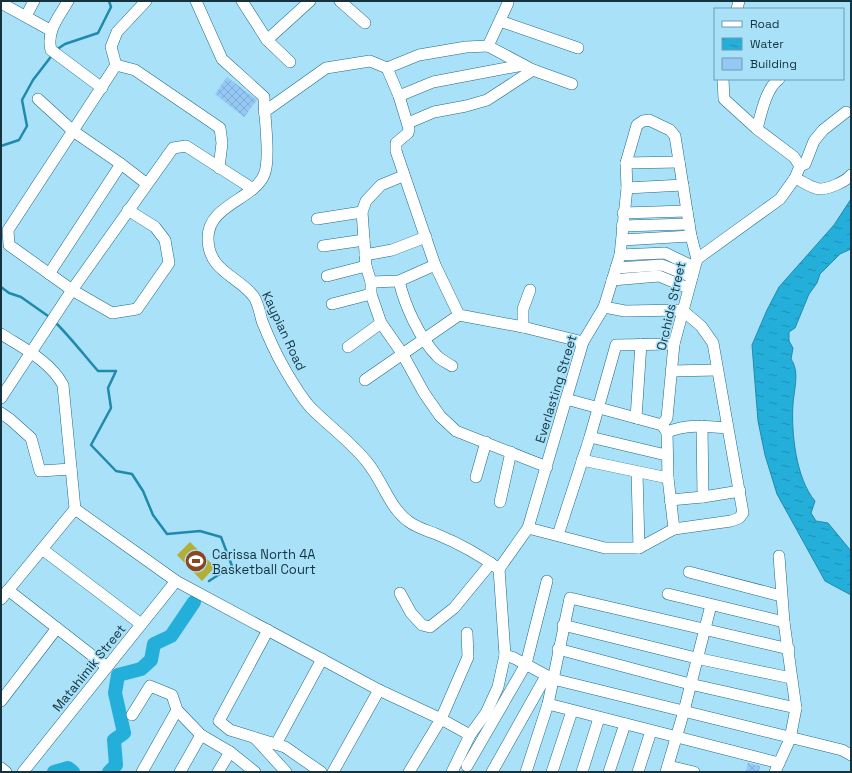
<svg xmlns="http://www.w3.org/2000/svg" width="852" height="773" viewBox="0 0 852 773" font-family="'Space Grotesk',sans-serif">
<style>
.pitch{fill:#b4ad36}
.water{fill:url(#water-ripples);stroke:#208aac}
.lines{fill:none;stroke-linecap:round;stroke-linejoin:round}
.stream{stroke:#208aac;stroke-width:2.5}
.river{stroke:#24afdb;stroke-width:14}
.building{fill:url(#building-cross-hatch)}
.minor-casing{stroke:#1f6b86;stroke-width:12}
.minor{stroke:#fff;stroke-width:11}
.labels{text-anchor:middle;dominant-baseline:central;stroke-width:3;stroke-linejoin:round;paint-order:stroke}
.street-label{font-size:13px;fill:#15333f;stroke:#a9e1f9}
.poi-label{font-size:13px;fill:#15333f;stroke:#a9e1f9;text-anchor:start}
</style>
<defs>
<pattern id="water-ripples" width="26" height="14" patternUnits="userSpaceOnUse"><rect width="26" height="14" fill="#24afdb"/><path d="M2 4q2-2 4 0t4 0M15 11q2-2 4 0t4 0" fill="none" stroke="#1e8fb3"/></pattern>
<pattern id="building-cross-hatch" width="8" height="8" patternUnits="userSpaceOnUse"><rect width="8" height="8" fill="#95c8f5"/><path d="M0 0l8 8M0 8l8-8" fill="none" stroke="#80acd3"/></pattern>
</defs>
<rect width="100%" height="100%" fill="#a9e1f9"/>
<polygon class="pitch" points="190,542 215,567 202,581 177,555"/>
<path class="water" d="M851,199V249L840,254L820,274L817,283L809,294L795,328L789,332V341L793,348L791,359C800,372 794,389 793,404C791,432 796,479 815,501L811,513L816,521L828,523L851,551V595L825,581L777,494L765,455L758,421L752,345L767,310L779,287L834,225Z"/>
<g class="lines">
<g class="stream">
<polyline points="56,50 65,44 98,33 111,7 109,1"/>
<polyline points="1,146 19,140 27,126 22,100 33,80 53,54"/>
<polyline points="1,287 9,293 21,297 48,316"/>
<path d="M56,323C71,338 84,355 98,371H116L108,388L111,408L91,445L116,471L132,474L143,491L153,515L167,534L200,531L221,537L232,566L209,581"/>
</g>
<g class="river">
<polyline points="54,772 68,768 73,772"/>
<polyline points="109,772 116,765 114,740 124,733 115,693 118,675 141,669 151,660 154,644 171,636 194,602"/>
</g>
</g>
<g class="building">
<polygon points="227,77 257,100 244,117 215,94"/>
<polygon points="748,763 760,766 759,772 746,771"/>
</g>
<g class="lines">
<g class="minor-casing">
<g id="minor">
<path d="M68,1C59,17 46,31 51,50L102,88"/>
<path d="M196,1L222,59L264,97C264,115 271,159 264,175C253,200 208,205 208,238C208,272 239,276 254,297C258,303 260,313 262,321C268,336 275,352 283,366C291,380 300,396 311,408C329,426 351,442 367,462C382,480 389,507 408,521C417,528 426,530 436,534C458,543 480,555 499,569"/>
<polyline points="242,1 267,40 290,62"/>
<polyline points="340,1 365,23"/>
<polyline points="1,3 50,30"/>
<polyline points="508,3 488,46 466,47 419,55 387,68 399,96 409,129 408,133 396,143 396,151 435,265 459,315 523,327 583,342"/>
<polyline points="737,9 739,1"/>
<polyline points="26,16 34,1"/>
<polyline points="500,21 578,48"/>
<polyline points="267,40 310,1"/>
<polyline points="488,46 533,70 572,84"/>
<polyline points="116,65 135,70 220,128 222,143 219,168"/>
<polyline points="399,96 433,82 523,65"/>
<polyline points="38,99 73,131 121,164 147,184"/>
<polyline points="264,112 326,68 370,61 387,68"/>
<polyline points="408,123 434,112 466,106 487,100 533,70"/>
<path d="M757,129C761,114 766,88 779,79"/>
<polyline points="626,163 679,162"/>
<polyline points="800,166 805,164 814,141 823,130 846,112"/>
<polyline points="403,176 381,185 366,201 362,212 366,266 371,282 371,294 381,323 402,353 424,393 440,416 456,431 547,467"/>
<path d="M795,178C802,181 811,188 819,189C829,189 845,182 851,175"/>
<polyline points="627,188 683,185"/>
<polyline points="128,210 155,227 165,240 169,263 137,309 112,313 72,290 9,245 8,230 116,65 111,47 117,32 146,1"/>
<polyline points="623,213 687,211"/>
<polyline points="317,219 362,212"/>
<polyline points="622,226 689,224"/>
<polyline points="622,240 691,236"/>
<polyline points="323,246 364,240"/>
<polyline points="365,255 392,250 426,237"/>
<polyline points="620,255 665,253 694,267"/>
<polyline points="697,259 780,199 795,178 800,166 794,157 757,129 724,99 723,79"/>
<polyline points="616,268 662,265 692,277"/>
<polyline points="49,274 121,164"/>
<polyline points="327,276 366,266"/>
<polyline points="612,280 659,276 688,288"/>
<path d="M399,281C405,306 419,337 437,356C441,360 447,363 452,366"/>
<polyline points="371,282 399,281 435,265"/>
<polyline points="332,304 371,294"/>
<polyline points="523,327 523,309 530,290"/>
<path d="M1,334C23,348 50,361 63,385L75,509L1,599"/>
<polyline points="348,347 381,323"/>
<polyline points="671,371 717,370"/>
<polyline points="365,380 459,315"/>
<polyline points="1,398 72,290 173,148 186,146 253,189"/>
<polyline points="566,399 662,425 667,432"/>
<polyline points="1,413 11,420 31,438 40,471 71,469"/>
<polyline points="636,418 641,344"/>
<polyline points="702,426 703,497"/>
<polyline points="667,432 668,478 674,529"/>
<path d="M667,432C687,424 706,426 727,428"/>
<polyline points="590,437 666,455"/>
<polyline points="582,460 668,478"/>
<polyline points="637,472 639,548"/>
<polyline points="476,477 486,442"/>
<polyline points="670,500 703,497 740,491"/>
<polyline points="500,502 511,452"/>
<polyline points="75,509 176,581 379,690 441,719 470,735"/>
<polyline points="528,528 605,548 639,548 674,529 731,521 739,518 743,513 713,343 701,326 682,310 625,311 604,307"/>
<polyline points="558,535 590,437 616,345 674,344"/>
<polyline points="42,549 141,624"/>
<polyline points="499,569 528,528 583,342 604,307 620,255 627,188 626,163 637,125 643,121 649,120 670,130 675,136 691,236 697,259 674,344 667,418 662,425"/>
<polyline points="689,572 781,596"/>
<polyline points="8,590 107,667"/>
<polyline points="400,593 411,613 422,625 430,627 454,608 491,563"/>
<polyline points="668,594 784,622"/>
<polyline points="563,625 696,658 791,678"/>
<polyline points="268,630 219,721 230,730 285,747 321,772"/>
<polyline points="558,649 690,684 796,708"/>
<polyline points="505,655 514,658 553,679 842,750 851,755"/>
<polyline points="1,701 57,628"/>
<polyline points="548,704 779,763"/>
<polyline points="132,715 150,686 172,695 177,710 201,735 230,752 255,772"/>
<polyline points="255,738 286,772"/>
<polyline points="276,744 322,659"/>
<polyline points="467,766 526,664 547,581"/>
<polyline points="668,766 694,772"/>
<polyline points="1,768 6,772"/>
<polyline points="23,772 176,581"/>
<polyline points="142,772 177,710"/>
<polyline points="180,772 201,735"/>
<polyline points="218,772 230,752"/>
<polyline points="333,772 379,690"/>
<polyline points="409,772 441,719 468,657 467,633"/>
<polyline points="452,772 470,735 486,713 498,687 505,655 499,569"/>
<polyline points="492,772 546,676"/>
<polyline points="526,772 548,704 570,598 789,649"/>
<polyline points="552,772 572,711"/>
<polyline points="582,772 599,718"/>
<polyline points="609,772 625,724"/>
<polyline points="638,772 651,731"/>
<polyline points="666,772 684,711 711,605"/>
<polyline points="775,772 790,739 796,708 784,622 779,556"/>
</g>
</g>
<use href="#minor" class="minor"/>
</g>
<defs>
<g id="stadium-disc" transform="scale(1.15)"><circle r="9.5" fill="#8c4521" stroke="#a9e1f9"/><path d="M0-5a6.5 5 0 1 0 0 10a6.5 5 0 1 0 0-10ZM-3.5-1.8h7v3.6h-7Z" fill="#fff"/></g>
</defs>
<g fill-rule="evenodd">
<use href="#stadium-disc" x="196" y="561"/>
</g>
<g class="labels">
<g class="street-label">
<text transform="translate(671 306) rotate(-77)">Orchids Street</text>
<text transform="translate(284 331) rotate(65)">Kaypian Road</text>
<text transform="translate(556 389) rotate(-73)">Everlasting Street</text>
<text transform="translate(89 668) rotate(-51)">Matahimik Street</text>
</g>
<g class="poi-label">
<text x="212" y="554">Carissa North 4A<tspan x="212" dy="15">Basketball Court</tspan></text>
</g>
</g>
<rect width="852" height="773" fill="none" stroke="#15333f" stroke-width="4"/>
<rect x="714" y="8" width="130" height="72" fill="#a9e1f9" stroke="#6e9baf"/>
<rect x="722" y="21" width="20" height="6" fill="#ffffff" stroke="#6e9baf"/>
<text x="750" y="28" font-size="12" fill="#15333f">Road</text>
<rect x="722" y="38" width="20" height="12" fill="url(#water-ripples)" stroke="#6e9baf"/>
<text x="750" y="48" font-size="12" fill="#15333f">Water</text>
<rect x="722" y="58" width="20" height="12" fill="#95c8f5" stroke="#6e9baf"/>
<text x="750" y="68" font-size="12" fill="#15333f">Building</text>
</svg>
